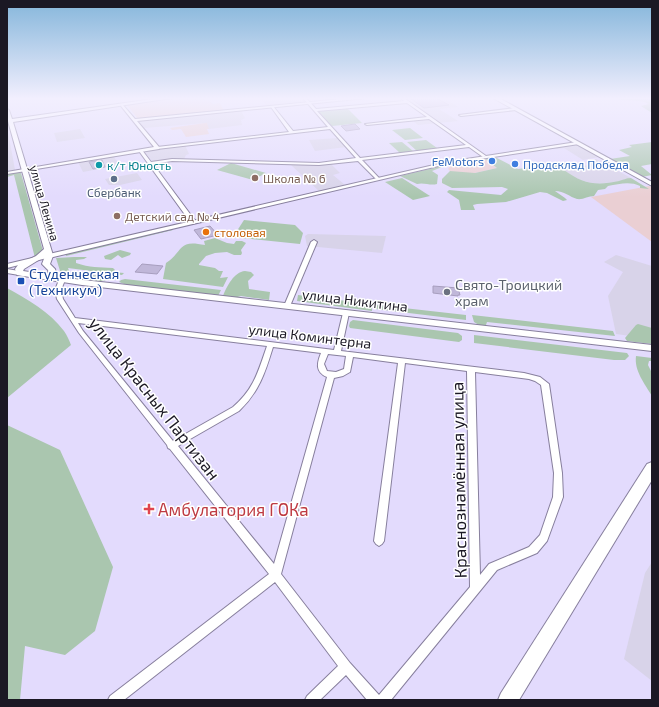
<svg xmlns="http://www.w3.org/2000/svg" width="659" height="707" viewBox="0 0 659 707" font-family="'Exo 2',sans-serif">
<style>
.commercial{fill:#d8d3e9}
.industrial{fill:#eacfd3}
.green{fill:#aac6af}
.lines{fill:none;stroke-linecap:round;stroke-linejoin:round}
.river{fill:#90b8c7;fill-rule:evenodd}
.building{fill:#c0b7d9;stroke:#a79ebe}
.minor-casing{stroke:#877f9d;stroke-width:2}
.tertiary-casing{stroke:#877f9d;stroke-width:2}
.secondary-casing{stroke:#877f9d;stroke-width:2}
.trunk-casing{stroke:#877f9d;stroke-width:2}
.minor{fill:#fff;fill-rule:evenodd}
.tertiary{fill:#fff;fill-rule:evenodd}
.secondary{fill:#fff;fill-rule:evenodd}
.trunk{fill:#fff;fill-rule:evenodd}
.shop-dot{fill:#3f7fe0;stroke:#fff;stroke-width:1.5}
.culture-dot{fill:#0f9aa8;stroke:#fff;stroke-width:1.5}
.education-dot{fill:#8d6e63;stroke:#fff;stroke-width:1.5}
.service-dot{fill:#5c6f8a;stroke:#fff;stroke-width:1.5}
.food-dot{fill:#e8710a;stroke:#fff;stroke-width:1.5}
.transit-dot{fill:#1a4fb4;stroke:#fff;stroke-width:1.5}
.worship-dot{fill:#6b7280;stroke:#fff;stroke-width:1.5}
.health-dot{fill:#e0444e;stroke:#fff;stroke-width:1.5}
.labels{text-anchor:middle;dominant-baseline:central;stroke-width:3;stroke-linejoin:round;paint-order:stroke}
.far-shop-label{font-size:12px;fill:#366cbe;stroke:#fff;text-anchor:end}
.far-culture-label{font-size:12px;fill:#0d838f;stroke:#fff;text-anchor:start}
.far-education-label{font-size:12px;fill:#785e54;stroke:#fff;text-anchor:start}
.far-service-label{font-size:12px;fill:#4e5e75;stroke:#fff}
.far-street-label{font-size:12px;fill:#1b1824;stroke:#fff}
.far-food-label{font-size:12px;fill:#c56008;stroke:#fff;text-anchor:start}
.transit-label{font-size:14px;fill:#164399;stroke:#fff;text-anchor:start}
.worship-label{font-size:14px;fill:#5b616d;stroke:#fff;text-anchor:start}
.street-label{font-size:14px;fill:#1b1824;stroke:#fff}
.near-street-label{font-size:17px;fill:#1b1824;stroke:#fff}
.near-health-label{font-size:17px;fill:#be3a42;stroke:#fff;text-anchor:start}
</style>
<rect width="100%" height="100%" fill="#e3dbfd"/>
<g class="commercial">
<polygon points="260,98 302,98 306,103 267,106"/>
<polygon points="404,98 444,98 458,107 439,109 458,121 418,125 412,120 430,118"/>
<polygon points="241,111 245,118 241,120 242,125 209,129 206,123 144,128 138,121"/>
<polygon points="7,126 15,170 7,171"/>
<polygon points="80,129 85,138 57,142 54,133"/>
<polygon points="337,138 346,147 315,151 309,140"/>
<polygon points="576,144 599,157 583,160 564,148 557,149 553,147"/>
<polygon points="185,145 189,154 186,155 184,159 153,162 144,151"/>
<polygon points="113,156 120,165 83,172 78,162"/>
<polygon points="596,159 631,178 616,182 593,184 573,177 564,170 574,169 588,165 590,160"/>
<polygon points="331,164 340,173 333,175 345,185 319,191 291,165"/>
<polygon points="137,173 142,180 120,185 109,185 105,179"/>
<polygon points="308,234 386,236 382,253 307,246 305,236"/>
<polygon points="616,255 652,266 652,339 616,334 608,296 623,272 604,262"/>
<polygon points="652,562 652,681 624,659 645,573"/>
</g>
<g class="industrial">
<polygon points="177,98 204,98 213,104 220,103 224,111 138,119 127,105"/>
<polygon points="212,122 207,123 209,129 207,129 209,134 186,137 181,129 172,130 170,128"/>
<polygon points="484,158 497,168 475,173 458,173 450,171 448,169 453,163"/>
<polygon points="649,186 652,187 652,242 591,197"/>
</g>
<g class="green">
<path d="M615,98H652V113L641,106L649,104C639,98 626,103 615,98Z"/>
<polygon points="347,108 362,123 332,126 318,111"/>
<polygon points="410,128 423,138 405,140 392,130"/>
<polygon points="426,140 437,148 417,151 407,142"/>
<polygon points="402,142 413,151 400,153 389,143"/>
<polygon points="652,142 652,164 641,166 652,175 642,177 610,159 630,156 619,150 632,147 629,145"/>
<path d="M484,158H497L518,169L565,162L574,166V169L564,170C583,184 596,186 619,181C623,180 626,178 631,178L649,189L640,188V186C630,181 619,184 608,186L605,189L598,190L594,196C588,196 583,200 577,199C570,197 564,191 555,191L565,198L567,200L563,201L547,193L540,192L506,202L477,204L473,205L475,210H461L459,200L447,192L449,190L501,195L508,189L502,187L452,188L442,183V179L450,171L475,173L497,168Z"/>
<polygon points="231,163 266,173 253,180 217,170"/>
<path d="M446,165H447L432,171L438,175L437,184C430,186 424,182 417,184L400,176Z"/>
<polygon points="17,172 21,173 43,251 35,258 14,175 7,177 7,174"/>
<polygon points="402,178 430,196 413,200 385,182"/>
<polygon points="244,220 295,225 303,233 300,244 233,237"/>
<polygon points="172,228 173,230 66,256 65,253"/>
<path d="M215,238L227,243L234,244L236,241H242L246,243L241,250L242,253L241,255H234L227,252L215,253L206,256L199,264V265L215,268L219,271H223L220,278L228,277L223,287L163,279L166,263C184,251 177,239 205,245L204,241Z"/>
<polygon points="120,250 131,253 130,255 122,258 118,255 111,260 105,259 104,256"/>
<path d="M74,257H87L84,259L76,260V263C90,268 99,267 113,268L115,270L113,272L124,273L122,275L68,268L70,273L64,275L61,274L56,258Z"/>
<path d="M245,271L251,272L254,275L248,281L249,289L270,292L269,300L241,296L234,298L223,296C227,286 234,272 245,271Z"/>
<polygon points="75,274 103,276 106,280 98,282 68,278"/>
<polygon points="125,279 221,290 218,296 127,285 119,282 121,280"/>
<path d="M7,288C27,299 50,312 64,331C67,335 69,340 71,345L7,398Z"/>
<polygon points="298,295 372,304 372,311 297,301"/>
<polygon points="377,305 466,315 466,320 376,309"/>
<polygon points="472,315 613,331 615,336 487,322 486,325 479,325 474,322"/>
<polygon points="353,320 458,333 462,336 462,340 459,342 350,328 349,326 350,322"/>
<polygon points="638,324 652,328 652,344 627,341 625,338 636,325"/>
<polygon points="474,335 627,353 629,356 625,360 614,360 474,343"/>
<path d="M636,356L652,358V361H649L648,365L652,373V396C645,384 634,371 636,356Z"/>
<polygon points="7,425 60,450 113,567 95,631 65,655 25,646 20,700 7,700"/>
</g>
<g class="lines">
<polygon class="river" points="633,98 652,98 652,101 635,99"/>
</g>
<g class="building">
<polygon points="410,98 436,98 449,105 424,108"/>
<polygon points="355,124 360,129 346,131 341,126"/>
<polygon points="102,160 105,167 93,169 89,162"/>
<polygon points="210,226 218,235 201,239 194,230"/>
<polygon points="142,264 163,266 157,274 135,272"/>
<polygon points="433,286 458,288 460,295 458,295 458,296 433,293"/>
</g>
<g class="lines">
<g class="minor-casing">
<g id="minor">
<path d="M303,98H306L316,109L404,101L401,98H404L486,156L483,157L469,147L362,160L379,178V180H377L358,161L319,165L172,161L153,164L196,222L193,224L191,223L139,151L142,150L151,162L172,159L319,163L356,158L330,129L157,149L155,148L157,147L289,132L271,107L273,106L293,131L328,127ZM407,103L427,117L365,124L367,125L429,119L466,145L360,158L317,111Z"/>
<polygon points="515,108 516,110 461,116 459,115"/>
<polygon points="24,169 26,170 26,171 7,174 7,172"/>
<polygon points="314,240 317,242 290,306 289,307 285,307 284,306 311,242"/>
<polygon points="49,254 52,256 51,257 7,268 7,264"/>
<polygon points="7,269 25,272 28,274 25,276 7,273"/>
<path d="M62,278L65,280L61,290L63,299L75,318L334,350L343,313L346,311L349,313L341,351L524,373L540,377L549,384L562,473L563,497L547,541L537,553L497,570L391,700H367L346,675L320,700H305L307,696L338,666L275,582L124,700H108L110,696L269,574L170,449L168,448L167,445L79,333L57,299L55,290L59,280ZM78,323L267,346C258,372 254,389 233,407L173,441L83,331ZM273,347L321,353C317,363 315,372 327,377L274,564L178,446L239,411C259,392 265,373 273,347ZM328,354L346,356L344,369L336,372L327,371L324,364ZM353,357L398,363L374,541L376,544L379,546L382,544L384,541L405,363L467,371L470,587L379,695L350,663L281,574L334,378L343,376L350,372ZM475,372L529,379L535,381L541,385L554,473L553,497L540,535L529,547L489,564L480,575Z"/>
</g>
</g>
<g class="tertiary-casing">
<g id="tertiary">
<polygon points="351,98 367,98 137,121 159,147 159,149 24,171 22,170 24,169 154,147 121,106 122,104 135,119"/>
<polygon points="577,142 579,142 579,144 447,164 49,258 46,256 49,254 447,162"/>
</g>
</g>
<g class="secondary-casing">
<g id="secondary">
<path d="M160,98H172L13,122L52,252L53,256L50,264L55,269L57,277L652,345V351L82,285L17,275L15,269L18,265L36,256L44,249L8,121L7,109L9,110L12,119ZM45,256L42,264L48,270L49,275L23,271L24,269Z"/>
<polygon points="493,98 499,98 652,182 652,186"/>
</g>
</g>
<g class="trunk-casing">
<polygon id="trunk" points="652,462 652,480 519,700 498,700 501,693 647,464"/>
</g>
<use href="#minor" class="minor"/>
<use href="#tertiary" class="tertiary"/>
<use href="#secondary" class="secondary"/>
<use href="#trunk" class="trunk"/>
</g>
<linearGradient id="sky" x2="0" y2="1"><stop stop-color="#85b6db"/><stop offset="0.5" stop-color="#f2effe"/><stop offset="1" stop-color="#f2effe" stop-opacity="0"/></linearGradient>
<rect width="659" height="197" fill="url(#sky)"/>
<g class="shop-dot">
<circle cx="492" cy="161" r="4"/>
<circle cx="515" cy="164" r="4"/>
</g>
<circle class="culture-dot" cx="99" cy="165" r="4"/>
<g class="education-dot">
<circle cx="255" cy="178" r="4"/>
<circle cx="117" cy="216" r="4"/>
</g>
<circle class="service-dot" cx="114" cy="179" r="4"/>
<circle class="food-dot" cx="206" cy="232" r="4"/>
<rect class="transit-dot" x="17" y="277" width="8" height="8" rx="2"/>
<circle class="worship-dot" cx="447" cy="292" r="4"/>
<path class="health-dot" d="M147 503h4v4h4v4h-4v4h-4v-4h-4v-4h4z"/>
<g class="labels">
<g class="far-shop-label">
<text x="484" y="161">FeMotors</text>
<text x="523" y="164" text-anchor="start">Продсклад Победа</text>
</g>
<g class="far-culture-label">
<text x="107" y="165">к/т Юность</text>
</g>
<g class="far-education-label">
<text x="263" y="178">Школа № 6</text>
<text x="125" y="216">Детский сад № 4</text>
</g>
<g class="far-service-label">
<text x="114" y="192">Сбербанк</text>
</g>
<g class="far-street-label">
<text transform="translate(45 203) rotate(74)">улица Ленина</text>
</g>
<g class="far-food-label">
<text x="214" y="232">столовая</text>
</g>
<g class="transit-label">
<text x="29" y="273">Студенческая<tspan x="29" dy="16">(Техникум)</tspan></text>
</g>
<g class="worship-label">
<text x="455" y="284">Свято-Троицкий<tspan x="455" dy="16">храм</tspan></text>
</g>
<g class="street-label">
<text transform="translate(355 300) rotate(7)">улица Никитина</text>
<text transform="translate(310 336) rotate(7)">улица Коминтерна</text>
</g>
<g class="near-street-label">
<text transform="translate(155 398) rotate(52)">улица Красных Партизан</text>
<text transform="translate(458 480) rotate(-91)">Краснознамённая улица</text>
</g>
<g class="near-health-label">
<text x="158" y="509">Амбулатория ГОКа</text>
</g>
</g>
<rect width="659" height="707" fill="none" stroke="#1b1824" stroke-width="16"/>
</svg>
